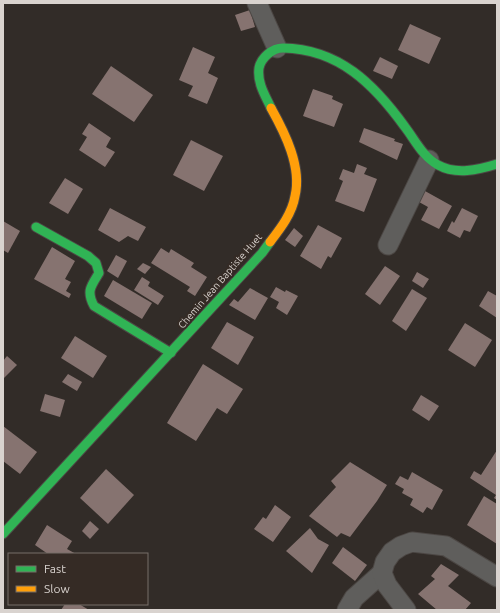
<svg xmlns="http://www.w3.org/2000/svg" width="500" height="613" viewBox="0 0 500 613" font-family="Ubuntu,sans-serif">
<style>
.building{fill:#867370}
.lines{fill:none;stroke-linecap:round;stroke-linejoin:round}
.street-casing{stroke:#4c4744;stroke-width:21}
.fast-casing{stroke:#4c4744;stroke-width:11}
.slow-casing{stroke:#4c4744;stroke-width:11}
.street{stroke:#5f5e5c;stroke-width:19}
.fast{stroke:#30b455;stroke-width:9}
.slow{stroke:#ff9f0a;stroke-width:9}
.labels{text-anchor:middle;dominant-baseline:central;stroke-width:4;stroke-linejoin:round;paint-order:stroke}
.street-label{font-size:10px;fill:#d9d3cf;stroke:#352b25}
</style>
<rect width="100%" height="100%" fill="#322c28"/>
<g class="building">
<polygon points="250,10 255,27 241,31 235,15"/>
<polygon points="410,24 441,38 429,64 398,50"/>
<polygon points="193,47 215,57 208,73 218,78 207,104 188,96 193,86 179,80"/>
<polygon points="380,57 398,66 392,79 373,71"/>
<polygon points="111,66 153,95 134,122 92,94"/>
<polygon points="313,89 333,96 332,99 343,104 334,127 303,116"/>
<polygon points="89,123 111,138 106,147 115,152 105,167 79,150 87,137 82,134"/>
<polygon points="364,128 395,139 394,141 403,144 397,160 359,142"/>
<polygon points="191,140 223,156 204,191 173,175"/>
<polygon points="357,164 367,168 364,174 377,179 364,212 335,201 343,181 339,179 343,169 354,173"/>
<polygon points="65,178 83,189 68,214 49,203"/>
<polygon points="425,191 452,206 439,229 421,220 428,207 419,202"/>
<polygon points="110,208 146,227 138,241 128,236 119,242 98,230"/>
<polygon points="462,208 478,216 470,232 464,230 460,238 447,231 452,221 454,223"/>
<polygon points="3,221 20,231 8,253 3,250"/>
<polygon points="318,225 342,238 331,258 328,256 321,269 300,256"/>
<polygon points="294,228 303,236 295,247 285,240"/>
<polygon points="52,247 75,261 65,279 71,282 66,291 71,294 69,298 34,279"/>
<polygon points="161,248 169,253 171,249 194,263 191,267 207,277 195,296 187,291 190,287 151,263"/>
<polygon points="116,255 127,261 118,278 107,271"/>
<polygon points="143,263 151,267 145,274 137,269"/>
<polygon points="385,266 400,276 380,305 365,294"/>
<polygon points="417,272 429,279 423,288 412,281"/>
<polygon points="142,277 150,282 148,286 164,296 158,305 134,290"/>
<polygon points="113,280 152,303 142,319 104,296"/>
<polygon points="276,287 285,292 286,290 298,296 287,315 276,308 279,302 270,297"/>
<polygon points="250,288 268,298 255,320 229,305 234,299 238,302"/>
<polygon points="412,289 427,298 406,331 392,321"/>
<polygon points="488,291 497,296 497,318 479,306"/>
<polygon points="227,322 254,337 238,365 211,348"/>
<polygon points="465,323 492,340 475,367 448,350"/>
<polygon points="75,336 107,356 93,378 61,358"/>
<polygon points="7,356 17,365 4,378 3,376 3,361"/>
<polygon points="203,364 243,389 227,414 217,408 196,441 167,423"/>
<polygon points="68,374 82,382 77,391 62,382"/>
<polygon points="45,394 65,400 60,417 40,411"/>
<polygon points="421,395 439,406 429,421 412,410"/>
<polygon points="3,426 37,452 20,474 3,461"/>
<polygon points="497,450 497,500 494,498 496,495 470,478 474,471 481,475"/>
<polygon points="350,462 387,485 377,501 350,537 341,533 337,537 309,516 336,487 331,481"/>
<polygon points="106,469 134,495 108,524 80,498"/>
<polygon points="412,472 443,490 432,510 427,507 423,513 410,505 413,499 402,493 404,489 395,484 400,476 408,480"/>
<polygon points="484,496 497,504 497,544 467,525"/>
<polygon points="275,505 291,517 273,542 254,529 263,517 266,519"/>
<polygon points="90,521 99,529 90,539 82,531"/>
<polygon points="47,525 72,541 67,549 76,554 48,554 35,545"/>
<polygon points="310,528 318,539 329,545 312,573 286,551"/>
<polygon points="343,547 367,565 355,581 332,563"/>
<polygon points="441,564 459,575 448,586 471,603 465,610 437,610 418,594 435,579 431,576"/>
<polygon points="65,604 79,604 89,610 61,610"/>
</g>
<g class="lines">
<g class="street-casing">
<g id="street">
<polyline points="257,3 277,48"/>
<polyline points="388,245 429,160"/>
<polyline points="347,610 354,598 382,573"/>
<polyline points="406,610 387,585 382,573 385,562 392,552 401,546 412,542 446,546 497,577"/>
</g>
</g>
<g class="fast-casing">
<g id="fast">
<path d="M271,108C265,95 257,83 259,68C261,58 272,48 283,48C339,49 374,84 405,127C415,140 423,157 438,165C456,175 478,170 497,164"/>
<path d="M36,227L88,256L96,263L99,273C91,286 86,291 94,306L171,353"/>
<polyline points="3,534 262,253 270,242"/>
</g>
</g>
<g class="slow-casing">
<path id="slow" d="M270,242C280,229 292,214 295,196C302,167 285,133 271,108"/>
</g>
<use href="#street" class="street"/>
<use href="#fast" class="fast"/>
<use href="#slow" class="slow"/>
</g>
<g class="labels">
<g class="street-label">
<text transform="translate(220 281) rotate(-49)">Chemin Jean Baptiste Huet</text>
</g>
</g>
<rect width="500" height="613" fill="none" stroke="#d9d3cf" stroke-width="8"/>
<rect x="8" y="553" width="140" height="52" fill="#352b25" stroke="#776e69"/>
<rect x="16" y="566" width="20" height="6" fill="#30b455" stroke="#776e69"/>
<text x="44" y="573" font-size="12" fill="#d9d3cf">Fast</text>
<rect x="16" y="586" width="20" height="6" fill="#ff9f0a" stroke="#776e69"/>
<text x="44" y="593" font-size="12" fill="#d9d3cf">Slow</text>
</svg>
